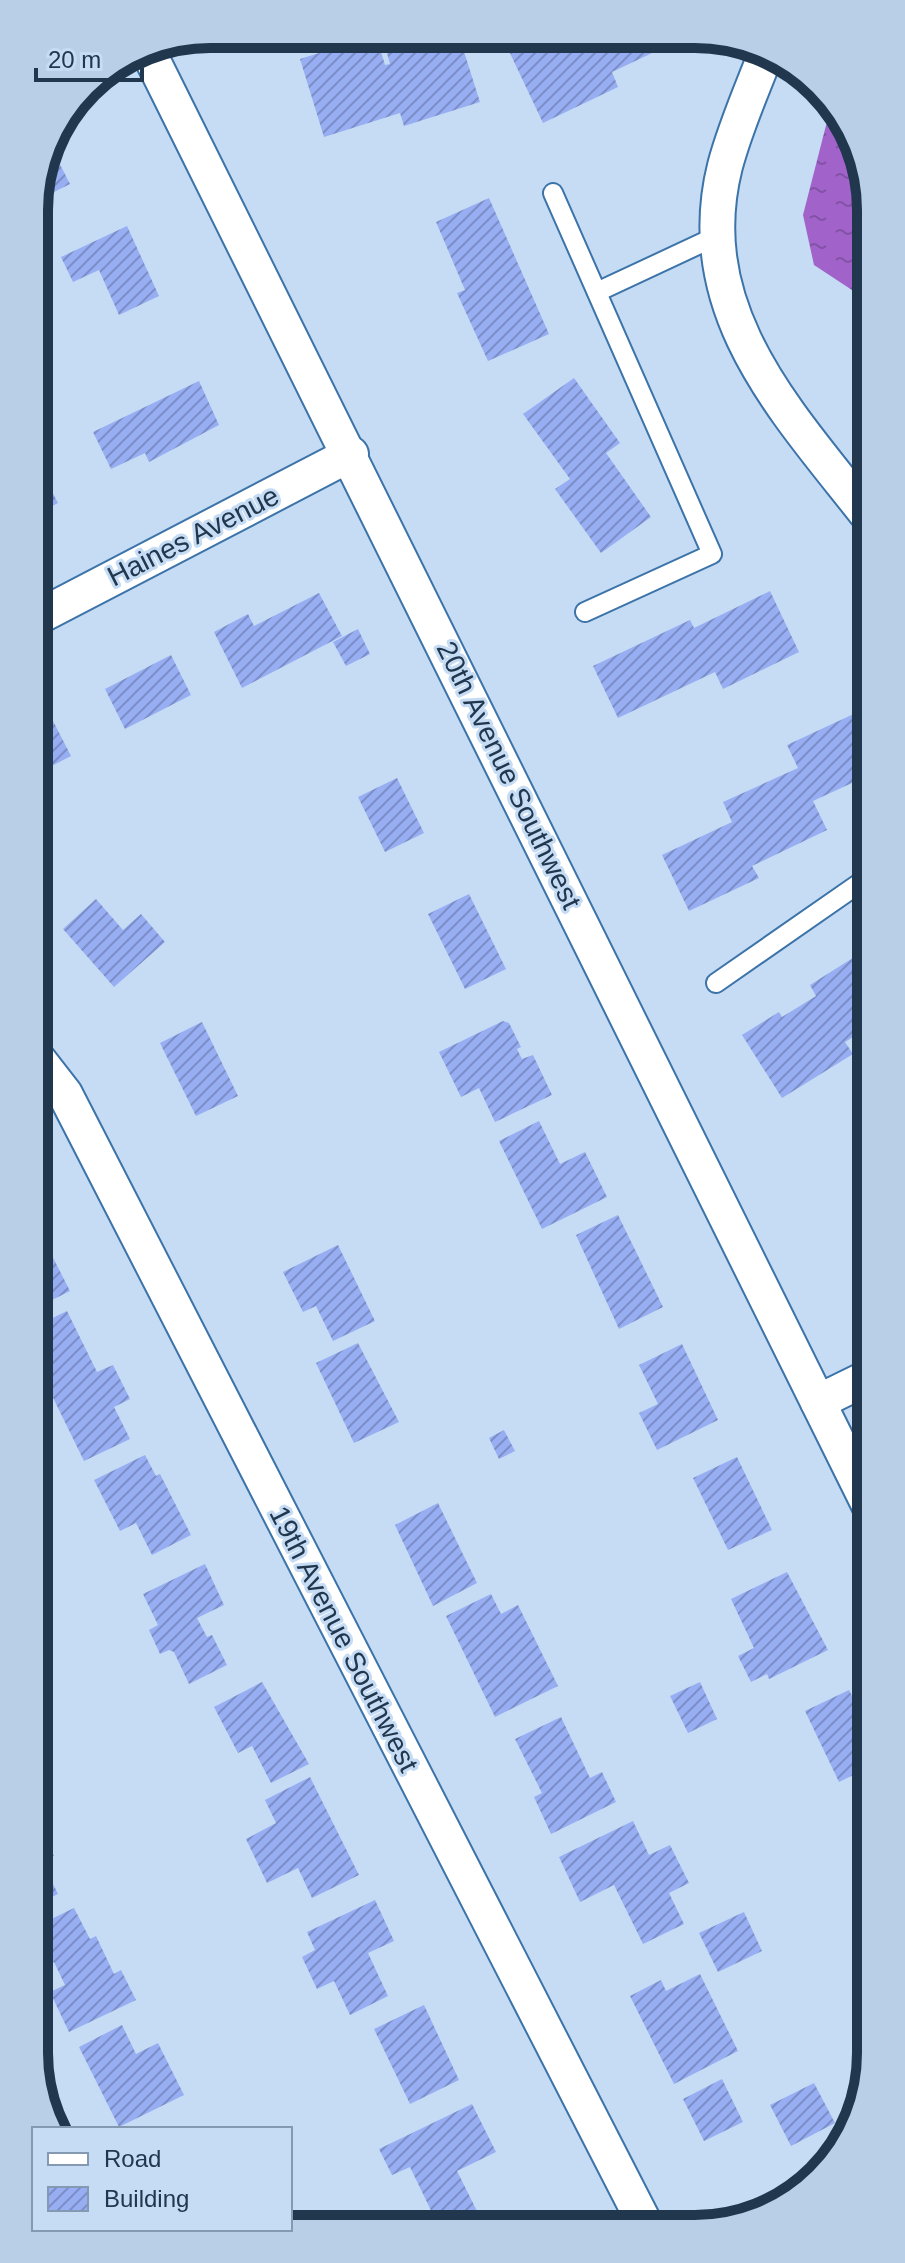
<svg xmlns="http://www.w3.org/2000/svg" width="905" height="2263" viewBox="0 0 905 2263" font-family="Helvetica,sans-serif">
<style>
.water{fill:url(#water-ripples)}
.building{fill:url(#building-hatch)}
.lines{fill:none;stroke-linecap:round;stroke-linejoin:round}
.lane-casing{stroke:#3c73a8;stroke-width:22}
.street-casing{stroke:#3c73a8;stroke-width:38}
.lane{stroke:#fff;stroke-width:18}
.street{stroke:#fff;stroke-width:34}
.labels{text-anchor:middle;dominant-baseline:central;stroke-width:6;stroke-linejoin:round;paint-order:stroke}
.street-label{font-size:28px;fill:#20374e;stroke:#c5dcf4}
.rim{fill:none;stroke:#20374e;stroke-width:10}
</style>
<defs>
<pattern id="water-ripples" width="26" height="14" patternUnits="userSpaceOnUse" patternTransform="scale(2)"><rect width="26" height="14" fill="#a163ca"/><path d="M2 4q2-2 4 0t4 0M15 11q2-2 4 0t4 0" fill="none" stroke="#8352a6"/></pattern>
<pattern id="building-hatch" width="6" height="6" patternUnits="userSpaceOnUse" patternTransform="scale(2)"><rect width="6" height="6" fill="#98aef3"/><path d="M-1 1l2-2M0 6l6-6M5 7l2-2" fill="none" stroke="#7c8ec7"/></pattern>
</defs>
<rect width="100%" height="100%" fill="#c5dcf4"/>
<polygon class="water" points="831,106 865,165 865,285 855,292 814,265 803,215"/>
<g class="building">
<polygon points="376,35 385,65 390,64 386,50 417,40 416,35 459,36 480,102 404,126 400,113 324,137 300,59"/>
<polygon points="530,36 548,36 551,42 564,36 686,37 612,72 618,87 543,123 507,47"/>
<polygon points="49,143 70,184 34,202 34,198"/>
<polygon points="489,198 549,334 488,361 457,293 465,290 436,222"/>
<polygon points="127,226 159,296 119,315 99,270 73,282 61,257"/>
<polygon points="42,359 51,376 35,384 35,362"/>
<polygon points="574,378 620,443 606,453 651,517 601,553 555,489 570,479 523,414"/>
<polygon points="199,381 219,425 149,462 145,453 111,469 93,432"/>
<polygon points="38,465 58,503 35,515 35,466"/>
<polygon points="770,591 799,652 723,689 715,672 618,718 593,666 690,620 694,628"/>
<polygon points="319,593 342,636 242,688 214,632 248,614 254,626"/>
<polygon points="358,629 370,654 346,666 333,642"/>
<polygon points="171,655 191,695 125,729 105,689"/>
<polygon points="858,712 867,731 867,776 813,801 827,830 752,866 759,878 689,911 662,855 732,822 723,802 798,768 787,745"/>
<polygon points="51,717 71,756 36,774 36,725"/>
<polygon points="397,778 424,833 385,852 358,797"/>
<polygon points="469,894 506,969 465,989 428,914"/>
<polygon points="96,899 123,930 141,914 165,942 114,987 63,929"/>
<polygon points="867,949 868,1028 845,1042 853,1054 782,1098 742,1035 779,1012 782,1017 816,996 810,985"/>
<polygon points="503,1021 509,1023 521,1047 517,1049 522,1059 533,1055 552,1095 495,1122 479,1088 461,1097 439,1052"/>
<polygon points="202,1022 238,1096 196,1116 160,1043"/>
<polygon points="539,1121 560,1164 585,1152 607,1197 542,1229 499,1141"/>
<polygon points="618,1215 663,1307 619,1329 576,1235"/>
<polygon points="37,1226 70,1291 38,1307 38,1284"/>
<polygon points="338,1245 375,1321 333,1341 316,1306 303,1312 283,1272"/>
<polygon points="67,1311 97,1372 113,1365 130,1399 114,1407 130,1439 84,1461 38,1367 38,1325"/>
<polygon points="358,1343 399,1422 354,1443 316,1363"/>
<polygon points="682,1344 718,1420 657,1450 639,1413 658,1404 639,1365"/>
<polygon points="504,1430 515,1451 499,1459 489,1438"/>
<polygon points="145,1455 156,1476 160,1474 191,1535 152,1555 136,1523 120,1531 94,1480"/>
<polygon points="737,1457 772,1530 728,1550 693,1478"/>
<polygon points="438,1503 477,1583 433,1606 395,1525"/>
<polygon points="205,1564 224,1605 197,1618 207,1637 212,1635 227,1665 189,1684 174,1652 169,1650 160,1654 149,1630 158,1625 143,1594"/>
<polygon points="787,1572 828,1650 769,1679 767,1674 751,1682 738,1656 754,1648 731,1599"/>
<polygon points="491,1594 501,1614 518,1605 558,1686 495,1717 446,1616"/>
<polygon points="262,1682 309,1764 271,1783 252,1746 238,1753 214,1707"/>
<polygon points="700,1682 717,1719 688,1733 670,1696"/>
<polygon points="849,1690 870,1732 870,1767 839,1782 805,1711"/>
<polygon points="561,1717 590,1778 602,1772 616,1802 551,1834 534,1797 542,1793 515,1739"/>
<polygon points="310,1777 359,1875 312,1898 298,1868 267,1883 246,1839 276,1823 265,1800"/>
<polygon points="870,1819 870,1842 861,1823"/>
<polygon points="633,1821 649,1855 670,1845 689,1883 669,1893 684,1924 643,1944 614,1885 580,1902 559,1857"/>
<polygon points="39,1827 54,1856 42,1862 58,1894 39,1903"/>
<polygon points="375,1900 394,1941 368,1953 388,1996 350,2015 334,1981 317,1989 302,1957 315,1950 307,1932"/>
<polygon points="74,1908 90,1939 96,1936 114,1974 121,1970 136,2000 69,2032 50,1992 65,1985 54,1962 49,1965 39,1945 39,1925"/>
<polygon points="744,1912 762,1951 718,1972 699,1933"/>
<polygon points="700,1974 738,2051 674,2084 630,1996 661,1980 666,1991"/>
<polygon points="424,2005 459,2080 410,2104 374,2029"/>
<polygon points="122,2025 136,2054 158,2043 184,2095 119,2127 79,2047"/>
<polygon points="722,2079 743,2122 704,2141 683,2099"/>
<polygon points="814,2083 835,2123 791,2146 770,2105"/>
<polygon points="472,2104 496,2152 457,2171 480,2217 464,2224 438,2225 410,2167 392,2175 379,2149"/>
</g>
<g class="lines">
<g class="lane-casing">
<g id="lane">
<polyline points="553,193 712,554 585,612"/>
<polyline points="597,292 719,235"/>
<polyline points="716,983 867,878"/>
</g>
</g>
<g class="street-casing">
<g id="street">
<polyline points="146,47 869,1505"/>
<path d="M765,56C751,92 735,128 725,166C689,309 785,410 866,513"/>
<polyline points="36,618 351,454"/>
<polyline points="37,1058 65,1094 645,2224"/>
<polyline points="818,1402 869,1377"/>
</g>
</g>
<use href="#lane" class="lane"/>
<use href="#street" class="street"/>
</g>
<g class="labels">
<g class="street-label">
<text transform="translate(193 536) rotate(-27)">Haines Avenue</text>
<text transform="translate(509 775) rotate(64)">20th Avenue Southwest</text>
<text transform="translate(344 1639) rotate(63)">19th Avenue Southwest</text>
</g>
</g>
<path d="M0 0H905V2263H0ZM210 48H695A162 162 0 0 1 857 210V2053A162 162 0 0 1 695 2215H210A162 162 0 0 1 48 2053V210A162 162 0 0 1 210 48Z" fill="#b8cfe7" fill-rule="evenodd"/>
<path class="rim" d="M210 48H695A162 162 0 0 1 857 210V2053A162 162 0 0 1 695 2215H210A162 162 0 0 1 48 2053V210A162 162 0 0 1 210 48Z"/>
<rect x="32" y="2127" width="260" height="104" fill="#c5dcf4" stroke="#839ab2" stroke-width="2"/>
<rect x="48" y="2153" width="40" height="12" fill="#ffffff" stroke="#839ab2" stroke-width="2"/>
<text x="104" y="2167" font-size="24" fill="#20374e">Road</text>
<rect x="48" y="2187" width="40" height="24" fill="url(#building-hatch)" stroke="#839ab2" stroke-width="2"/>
<text x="104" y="2207" font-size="24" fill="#20374e">Building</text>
<path d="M36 68v12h106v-12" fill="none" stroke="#20374e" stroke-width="4"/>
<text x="48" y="68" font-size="24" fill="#20374e" stroke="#c5dcf4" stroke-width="6" paint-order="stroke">20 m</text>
</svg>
